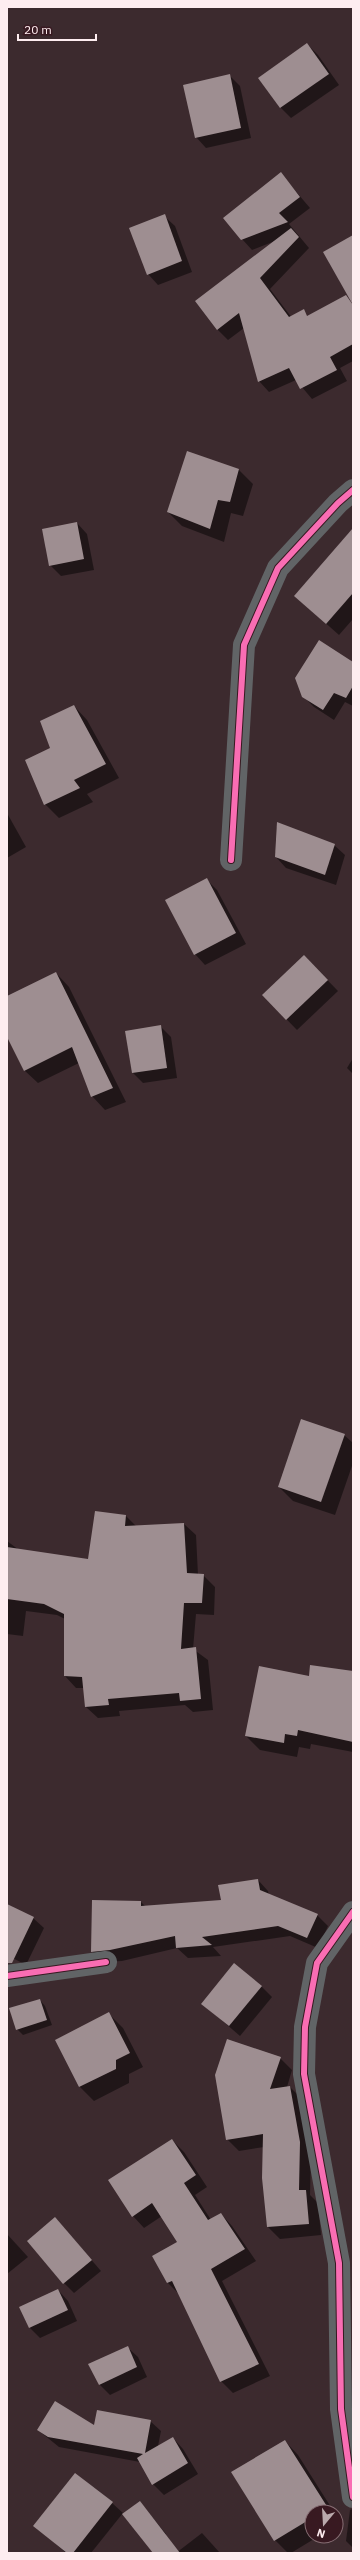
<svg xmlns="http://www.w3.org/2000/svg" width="360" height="2560" viewBox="0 0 360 2560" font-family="'IBM Plex Sans',sans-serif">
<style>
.shadow{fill:#0007}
.building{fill:#9e8e91}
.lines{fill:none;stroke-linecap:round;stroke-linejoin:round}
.minor{stroke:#616466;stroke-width:22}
.cycleway-casing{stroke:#381921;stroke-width:8}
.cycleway{stroke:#f96db3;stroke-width:6}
</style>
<rect width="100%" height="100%" fill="#3c2a2e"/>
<g class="shadow">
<polygon points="307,44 318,55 339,85 291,118 280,107"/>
<polygon points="229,75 240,86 251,138 206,148 196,137"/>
<polygon points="281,174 310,208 289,224 309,248 270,289 298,326 244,328 228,340 217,329 275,241 252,250 242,239"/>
<polygon points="164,216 175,226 192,272 158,285 148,274"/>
<polygon points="353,318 353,361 340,368 347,381 312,399 296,380 269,392 259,381"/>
<polygon points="188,452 239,470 253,484 243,516 231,513 224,542 182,526 168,512"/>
<polygon points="77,523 87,534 94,570 61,576 50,565"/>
<polygon points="353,530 353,619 339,635 295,596"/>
<polygon points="353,663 353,706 345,702 334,720 314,707 303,696"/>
<polygon points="74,706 87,720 119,778 87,794 93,802 59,818 45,804 51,749"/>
<polygon points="7,813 26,847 7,858"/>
<polygon points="334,845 345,855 336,885 286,868 276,857"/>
<polygon points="207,880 217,890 246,944 205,965 195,954"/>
<polygon points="304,956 338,991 297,1030 263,995"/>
<polygon points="56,973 69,987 126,1102 105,1110 92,1096 79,1063 38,1083 24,1070 7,1035 7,997"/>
<polygon points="160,1026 171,1037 177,1078 143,1083 133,1073"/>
<polygon points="353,1058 353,1074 347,1068"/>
<polygon points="344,1435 353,1443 353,1463 335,1515 293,1501 279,1487"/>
<polygon points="96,1512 126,1516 136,1526 184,1524 196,1535 198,1575 203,1575 215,1587 214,1615 196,1614 193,1649 208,1660 213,1710 193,1712 185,1705 119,1711 120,1716 98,1718 86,1707 84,1688 76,1688 65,1676 65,1619 57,1615 26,1611 23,1636 7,1634 7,1541 19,1550 89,1560"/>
<polygon points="353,1672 353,1752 311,1744 310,1749 299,1747 297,1757 260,1750 246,1736 310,1677"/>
<polygon points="258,1880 268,1891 269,1895 317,1915 328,1926 318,1948 290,1936 213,1947 221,1956 188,1958 177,1948 122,1961 102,1962 92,1951 141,1902 146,1907 222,1901"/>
<polygon points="7,1905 33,1918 44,1928 26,1965 7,1955"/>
<polygon points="261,1986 272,1997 240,2036 203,2004"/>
<polygon points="40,2000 45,2006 52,2025 23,2035 17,2029"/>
<polygon points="109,2014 123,2028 143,2067 129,2074 129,2083 94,2101 80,2087 56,2040"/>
<polygon points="280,2058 292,2070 287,2087 290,2087 302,2099 311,2154 310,2195 318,2203 321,2235 280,2239 268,2227 263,2178 264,2147 239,2151 227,2139"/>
<polygon points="172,2140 184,2152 207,2187 195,2195 211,2220 221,2214 232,2226 256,2261 222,2281 270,2376 233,2393 221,2381 178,2293 168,2283 153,2256 178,2243 162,2216 144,2228 133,2216"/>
<polygon points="55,2218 101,2271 74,2293 64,2283"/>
<polygon points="7,2234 28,2257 7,2274"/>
<polygon points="58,2290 68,2301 77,2321 40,2338 30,2328"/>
<polygon points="127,2347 138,2357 147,2377 110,2395 99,2384"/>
<polygon points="150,2421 161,2431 158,2446 173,2438 183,2449 198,2474 164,2495 153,2484 140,2462 59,2447 38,2430"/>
<polygon points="285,2441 298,2455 334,2512 312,2512 312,2536 319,2536 291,2553 288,2553 275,2540 233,2473"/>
<polygon points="140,2502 166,2534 150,2546"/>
<polygon points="112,2503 123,2513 91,2553 66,2553 39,2529"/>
<polygon points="353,2509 353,2548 346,2541 350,2510"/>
<polygon points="336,2515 341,2522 336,2526"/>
<polygon points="202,2533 220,2553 176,2553"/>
</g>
<g class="building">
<polygon points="307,43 329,74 280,108 258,78"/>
<polygon points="230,74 241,128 195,138 183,85"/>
<polygon points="281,172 300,197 279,213 288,222 241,240 223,218"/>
<polygon points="165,214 182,261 147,275 129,228"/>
<polygon points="291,228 299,237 260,278 289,317 304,309 307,316 346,295 353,305 353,344 330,357 337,370 300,389 289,368 258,382 239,313 217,330 195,301"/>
<polygon points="353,235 353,305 323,252"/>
<polygon points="187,451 239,469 230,502 218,500 210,529 167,512"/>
<polygon points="77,522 84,559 49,566 42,529"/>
<polygon points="353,528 353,593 326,624 294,596"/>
<polygon points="319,640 353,662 353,686 346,698 334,693 323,710 302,697 295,678"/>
<polygon points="74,705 106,764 74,780 80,788 44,805 25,760 50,748 40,721"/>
<polygon points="277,822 335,844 325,875 275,857"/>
<polygon points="207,878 236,933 194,955 165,900"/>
<polygon points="304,955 328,980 286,1020 262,995"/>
<polygon points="56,972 89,1039 113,1088 91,1097 72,1047 24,1071 7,1037 7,996"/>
<polygon points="161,1025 167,1068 132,1073 125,1031"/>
<polygon points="301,1419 345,1434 321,1502 278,1487"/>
<polygon points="95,1511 126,1515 125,1526 184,1523 187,1573 204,1574 202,1603 184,1603 181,1649 196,1647 201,1699 180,1701 179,1693 108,1699 109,1705 85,1707 82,1677 64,1676 64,1614 44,1604 7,1599 7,1547 88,1559"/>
<polygon points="310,1665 353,1671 353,1742 298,1730 297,1736 285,1734 284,1743 245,1736 259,1666 309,1676"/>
<polygon points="258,1879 260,1890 318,1914 307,1938 278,1926 202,1937 212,1945 176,1948 175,1936 110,1950 91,1952 92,1900 141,1901 141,1906 221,1900 218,1885"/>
<polygon points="7,1904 34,1917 12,1963 7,1963"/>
<polygon points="234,1963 262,1986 229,2026 201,2004"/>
<polygon points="40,1999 47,2020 16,2030 9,2008"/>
<polygon points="109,2012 130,2053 116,2060 116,2069 79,2087 55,2040"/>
<polygon points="227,2039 281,2057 270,2089 290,2086 300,2142 299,2190 306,2190 309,2224 267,2227 262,2178 263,2134 226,2140 215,2075"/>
<polygon points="172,2139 196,2175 184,2183 208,2220 221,2213 245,2249 211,2269 259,2364 220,2382 172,2281 167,2283 152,2256 177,2242 152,2203 132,2217 108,2180"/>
<polygon points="55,2217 92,2260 63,2284 27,2241"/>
<polygon points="58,2289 68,2310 29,2328 19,2307"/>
<polygon points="128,2346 137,2367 99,2385 88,2364"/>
<polygon points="55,2401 94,2425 97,2410 151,2420 145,2453 173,2437 188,2463 152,2485 137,2458 143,2454 48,2437 37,2430"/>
<polygon points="285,2440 328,2508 322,2512 312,2512 312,2518 274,2541 231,2472"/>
<polygon points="75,2473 113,2502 73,2553 67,2553 33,2526"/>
<polygon points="140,2501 180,2553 153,2553 122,2514"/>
</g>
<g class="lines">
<g class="minor">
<polyline points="231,860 244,645 278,568 338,503 353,490"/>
<polyline points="353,1912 317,1963 305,2027 304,2074 339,2263 341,2409 353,2497"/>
<polyline points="7,1976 106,1962"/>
</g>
<g class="cycleway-casing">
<g id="cycleway">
<polyline points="231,860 244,645 278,568 338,503 353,490"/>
<polyline points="353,1912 317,1963 305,2027 304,2074 339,2263 341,2409 353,2497"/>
<polyline points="7,1976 106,1962"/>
</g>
</g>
<use href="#cycleway" class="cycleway"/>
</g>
<rect width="360" height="2560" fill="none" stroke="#feedf0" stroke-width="16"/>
<g transform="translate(324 2524) rotate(198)"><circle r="19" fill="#381921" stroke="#876e74"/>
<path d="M0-3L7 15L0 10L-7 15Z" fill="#baa9ac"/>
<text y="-6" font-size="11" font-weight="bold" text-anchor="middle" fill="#feedf0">N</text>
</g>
<path d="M18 34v6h78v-6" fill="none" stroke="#feedf0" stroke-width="2"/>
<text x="24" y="34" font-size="12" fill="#feedf0" stroke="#381921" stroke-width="3" paint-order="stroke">20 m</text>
</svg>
